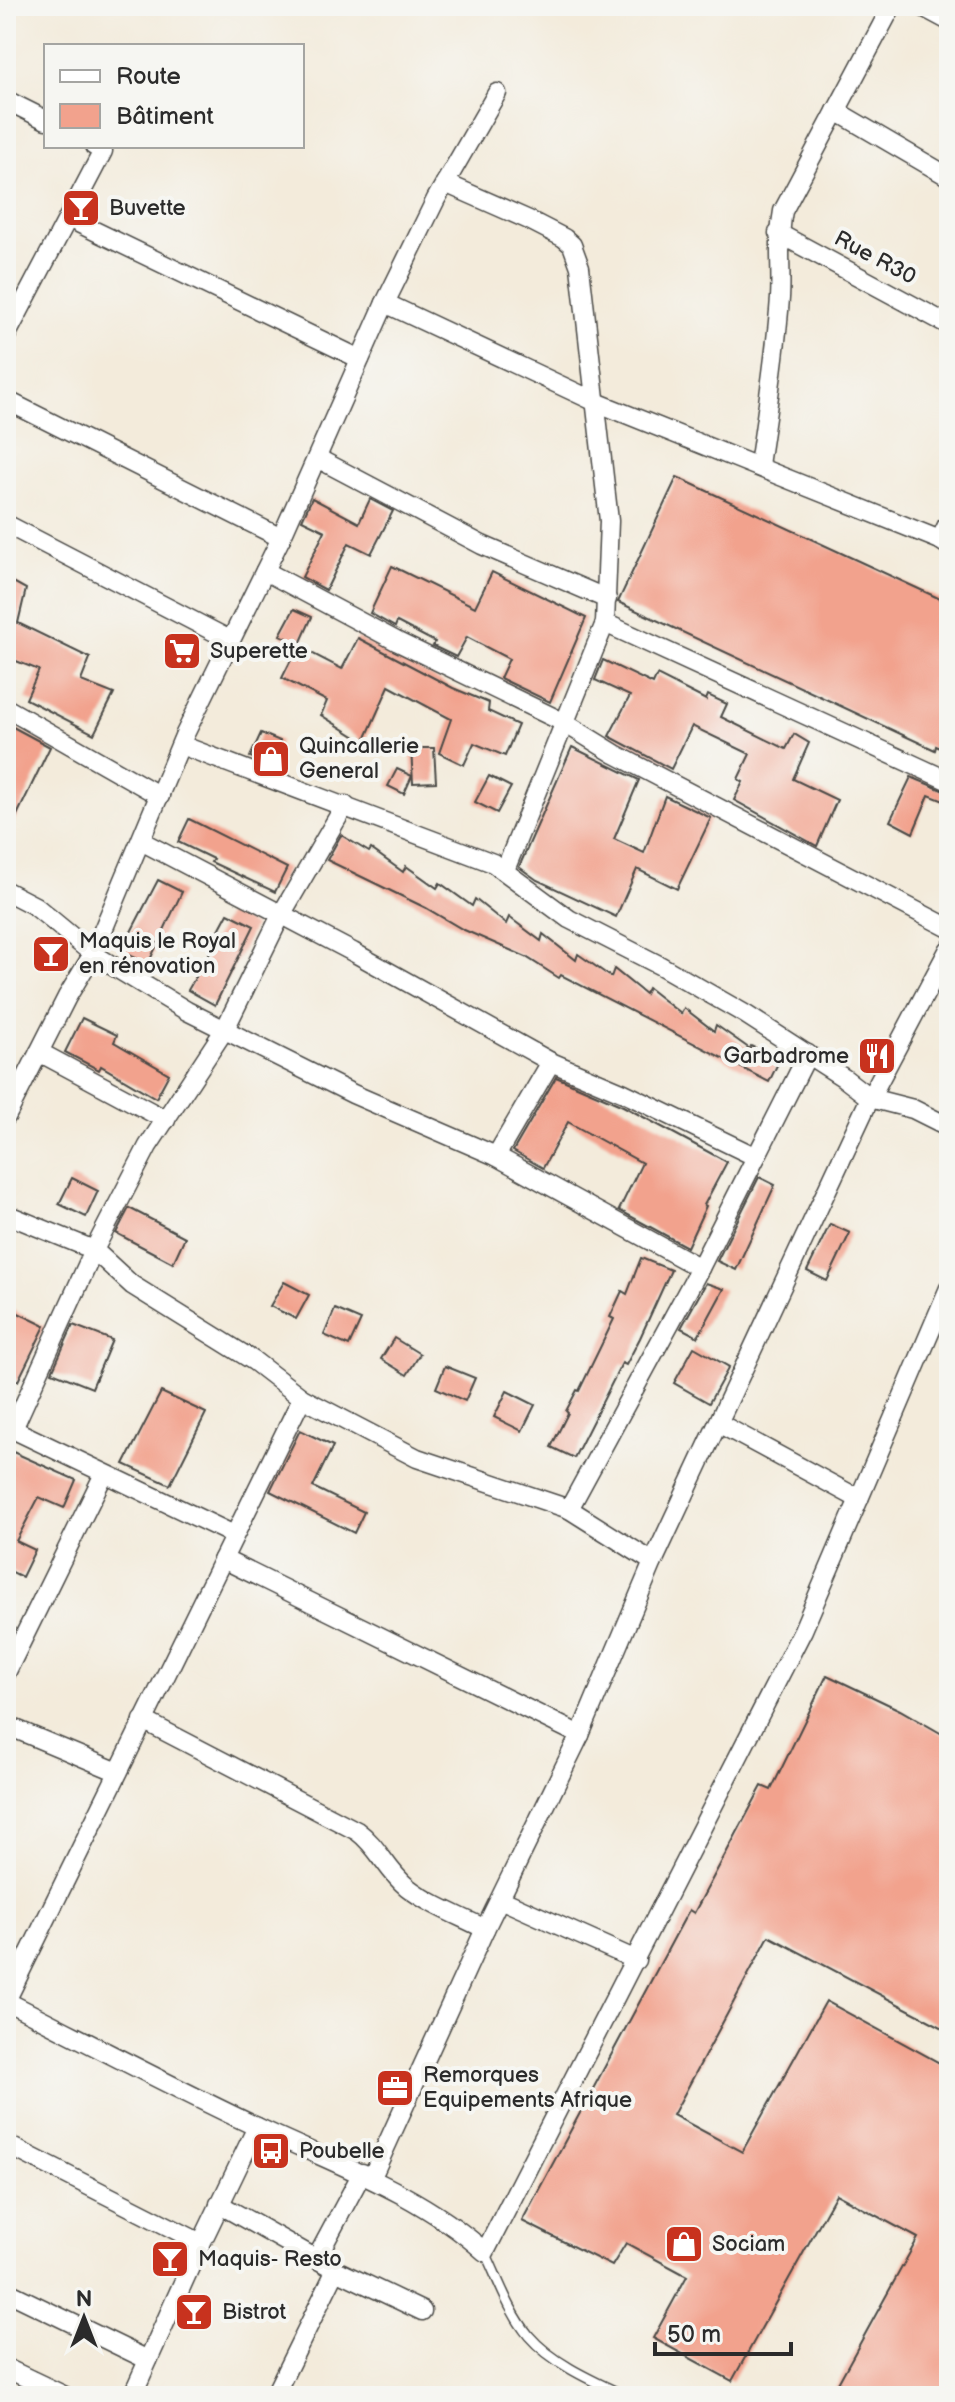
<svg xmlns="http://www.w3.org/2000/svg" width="955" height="2402" viewBox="0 0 955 2402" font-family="'Balsamiq Sans',sans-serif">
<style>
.building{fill:#f2a28d}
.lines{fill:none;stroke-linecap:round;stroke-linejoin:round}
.lane-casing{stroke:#494845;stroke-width:12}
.street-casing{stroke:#494845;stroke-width:21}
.lane{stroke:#fff;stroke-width:9}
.street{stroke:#fff;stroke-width:18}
.labels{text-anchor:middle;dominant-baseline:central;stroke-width:8;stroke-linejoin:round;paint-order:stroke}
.poi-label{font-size:22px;fill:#2b2b2b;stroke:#f6f6f2;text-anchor:start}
.street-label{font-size:22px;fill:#2b2b2b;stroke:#f6f6f2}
</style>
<rect width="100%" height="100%" fill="#f6f6f2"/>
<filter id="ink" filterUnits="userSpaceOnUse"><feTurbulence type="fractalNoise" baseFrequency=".0125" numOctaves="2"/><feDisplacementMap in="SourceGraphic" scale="16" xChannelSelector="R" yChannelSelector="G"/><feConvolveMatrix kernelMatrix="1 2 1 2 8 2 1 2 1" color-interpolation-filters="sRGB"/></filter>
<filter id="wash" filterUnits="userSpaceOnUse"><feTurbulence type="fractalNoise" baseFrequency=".006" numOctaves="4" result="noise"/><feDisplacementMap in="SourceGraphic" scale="32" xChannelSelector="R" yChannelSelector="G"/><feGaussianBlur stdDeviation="1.8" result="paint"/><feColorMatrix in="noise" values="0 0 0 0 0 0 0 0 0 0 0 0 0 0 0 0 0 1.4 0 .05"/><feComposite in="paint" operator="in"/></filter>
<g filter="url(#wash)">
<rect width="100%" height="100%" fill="#f3ebdb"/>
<g id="blocks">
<g class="building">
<polygon points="677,477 949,603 949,752 936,746 935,750 618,602"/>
<polygon points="312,498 359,523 370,499 393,511 371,554 349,543 326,590 302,577 325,531 302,520"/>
<polygon points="392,566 475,607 492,572 586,618 550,702 500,678 509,659 467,637 456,657 433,646 435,642 397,622 395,627 370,613"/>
<polygon points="6,578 26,589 18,623 90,658 81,681 114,694 94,734 26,699 39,670 6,657"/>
<polygon points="294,609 312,617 300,644 280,635"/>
<polygon points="358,638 453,688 489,703 488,711 518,725 505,756 474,743 464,765 439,753 451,719 389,686 364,742 321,715 327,701 282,678 298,646 342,669"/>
<polygon points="603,660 653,684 657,675 706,700 708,695 727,704 721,717 786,749 794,734 809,743 793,779 837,800 817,846 734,800 743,782 738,779 750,754 692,726 671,769 609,736 630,696 595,680"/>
<polygon points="11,726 50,747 6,838 6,736"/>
<polygon points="261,733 280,741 270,764 250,757"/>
<polygon points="572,747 639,780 614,839 644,853 665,796 711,818 677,889 637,869 616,917 537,880 519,867"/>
<polygon points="411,748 434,748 436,782 413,783"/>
<polygon points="397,769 412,776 404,794 388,786"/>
<polygon points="489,776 511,787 497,813 475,802"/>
<polygon points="911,777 949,793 949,803 929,795 913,833 890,821"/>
<polygon points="189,819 287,868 275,892 211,862 213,859 178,842"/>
<polygon points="341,835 369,852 371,849 403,872 406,866 437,888 440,883 472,906 475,899 506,924 509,917 541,941 543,934 576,960 578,954 611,977 614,969 645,994 648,988 681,1014 684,1008 714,1031 716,1025 750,1049 751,1046 780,1059 769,1082 561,975 559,978 526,957 462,929 426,908 327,860"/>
<polygon points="158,880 182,892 148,964 121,951"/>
<polygon points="228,913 254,926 215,1005 188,990 216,942 213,941"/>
<polygon points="82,1018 117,1035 114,1042 169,1074 156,1098 101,1066 99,1070 65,1052"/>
<polygon points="556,1077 623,1106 727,1162 704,1205 706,1206 687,1247 619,1210 642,1163 568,1122 543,1168 513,1151"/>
<polygon points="759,1177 775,1185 736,1270 717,1261"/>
<polygon points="72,1178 98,1191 86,1217 59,1204"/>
<polygon points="129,1208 185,1237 173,1263 116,1233"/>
<polygon points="830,1224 850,1233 827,1281 807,1271"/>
<polygon points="641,1258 671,1270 640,1338 626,1365 622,1363 574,1458 551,1447 568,1413 566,1411 577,1390 579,1391 614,1319 610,1317 622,1291 627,1294"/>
<polygon points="284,1282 309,1295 296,1319 270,1306"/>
<polygon points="706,1283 724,1289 698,1337 681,1328"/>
<polygon points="6,1307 45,1326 18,1381 6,1375"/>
<polygon points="335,1309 361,1320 349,1346 324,1335"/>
<polygon points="73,1325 112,1340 92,1388 52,1372"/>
<polygon points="394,1338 420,1354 407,1375 381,1359"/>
<polygon points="694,1347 729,1367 709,1403 674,1383"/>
<polygon points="445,1366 475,1378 465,1401 436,1388"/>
<polygon points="507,1391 535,1405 522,1431 494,1417"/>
<polygon points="161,1392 206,1413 170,1485 124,1464"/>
<polygon points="300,1430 333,1446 313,1487 364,1512 354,1533 270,1491"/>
<polygon points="13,1452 76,1480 64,1508 39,1497 16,1541 35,1550 22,1577 6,1569 6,1468"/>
<polygon points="827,1675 900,1710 949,1738 949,2031 769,1936 673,2115 742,2152 826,2001 949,2068 949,2396 831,2396 918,2238 836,2194 732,2381 653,2338 687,2276 626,2243 612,2266 522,2221 689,1910 694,1913 762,1786 771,1790"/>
</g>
</g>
</g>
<g filter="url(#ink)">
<use href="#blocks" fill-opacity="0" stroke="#494845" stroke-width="2"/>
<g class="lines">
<g class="lane-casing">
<path id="lane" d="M485,2252C498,2279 509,2312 529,2336C552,2363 593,2381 625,2396"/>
</g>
<g class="street-casing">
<g id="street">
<polyline points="921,6 949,21"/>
<polyline points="6,100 46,120"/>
<polyline points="836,111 949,177"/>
<polyline points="445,183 529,220 564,238 572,245 580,267 609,521 605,623 505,870"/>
<polyline points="68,218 360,359"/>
<polyline points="778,233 949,325"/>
<polyline points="385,303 596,402 940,540 949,546"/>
<polyline points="6,336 103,151 94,146"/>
<polyline points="6,400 281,538"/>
<polyline points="317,458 482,545 607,599"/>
<path d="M759,465C767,410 776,355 780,298C782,269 777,241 783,211L892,6"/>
<polyline points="6,524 230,640"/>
<polyline points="940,540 949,521"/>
<polyline points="265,571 398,642 563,722 615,754 949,928"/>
<polyline points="605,623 949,781"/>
<polyline points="6,708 160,796"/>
<polyline points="181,745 493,863 569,919 661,966 745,1014 844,1078 870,1098 913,1109 949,1127"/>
<polyline points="141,841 353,952 551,1062 624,1093 756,1157"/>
<polyline points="6,891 35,906 93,954 187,1011 353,1094 496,1156 700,1268"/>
<polyline points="39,1052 166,1120"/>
<polyline points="6,1117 67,997 93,954 184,736 281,538 385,303 436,199 497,93"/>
<polyline points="496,1156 551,1062"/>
<polyline points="6,1214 94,1250 132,1285 254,1361 302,1398 417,1458 569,1509 653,1562"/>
<path d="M302,1398L6,2001C89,2043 172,2087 257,2127C337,2165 418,2192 485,2252L803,1630L949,1288"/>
<polyline points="720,1424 859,1499"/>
<polyline points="6,1426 234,1535"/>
<polyline points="13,1429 94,1250 148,1146 225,1029 281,915 345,805"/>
<polyline points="569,1509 700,1268 808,1054"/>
<polyline points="223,1559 580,1735"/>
<polyline points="6,1673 104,1474"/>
<path d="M143,1720L357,1831C378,1846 387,1871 407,1887C430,1905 460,1916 485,1929"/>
<polyline points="6,1725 118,1772"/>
<polyline points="500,1899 636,1960"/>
<polyline points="6,2144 201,2243"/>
<polyline points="372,2177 485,1929 580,1735 653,1562 870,1098 949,949"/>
<polyline points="219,2204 336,2270 422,2311"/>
<polyline points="316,2259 362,2173"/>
<polyline points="6,2291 148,2360"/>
<polyline points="6,2368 65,2396"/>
<polyline points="132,2396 195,2256 257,2127"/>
<polyline points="274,2396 336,2270"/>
</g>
</g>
<use href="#lane" class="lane"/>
<use href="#street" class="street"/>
</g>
</g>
<defs>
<g id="bar-square" transform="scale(2)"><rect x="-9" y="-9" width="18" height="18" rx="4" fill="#c8321e" stroke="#f6f6f2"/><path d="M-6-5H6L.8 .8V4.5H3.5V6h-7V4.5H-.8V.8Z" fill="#fff"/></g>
<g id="supermarket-square" transform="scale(2)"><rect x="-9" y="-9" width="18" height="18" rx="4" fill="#c8321e" stroke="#f6f6f2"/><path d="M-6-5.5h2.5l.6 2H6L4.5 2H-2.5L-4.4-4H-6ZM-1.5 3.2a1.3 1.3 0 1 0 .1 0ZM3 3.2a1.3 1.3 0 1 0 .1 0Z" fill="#fff"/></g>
<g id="shop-square" transform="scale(2)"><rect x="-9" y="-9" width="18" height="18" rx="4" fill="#c8321e" stroke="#f6f6f2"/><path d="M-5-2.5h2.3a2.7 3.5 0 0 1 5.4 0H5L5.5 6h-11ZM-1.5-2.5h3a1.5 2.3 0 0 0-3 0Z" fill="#fff"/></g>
<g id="restaurant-square" transform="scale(2)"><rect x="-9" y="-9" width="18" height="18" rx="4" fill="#c8321e" stroke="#f6f6f2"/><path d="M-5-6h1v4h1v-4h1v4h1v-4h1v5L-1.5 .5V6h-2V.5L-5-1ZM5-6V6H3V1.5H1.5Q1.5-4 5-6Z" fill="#fff"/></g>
<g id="office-square" transform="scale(2)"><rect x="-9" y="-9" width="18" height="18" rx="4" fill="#c8321e" stroke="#f6f6f2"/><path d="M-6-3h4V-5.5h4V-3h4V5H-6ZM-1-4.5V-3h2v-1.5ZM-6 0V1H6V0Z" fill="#fff"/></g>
<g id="bus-square" transform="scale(2)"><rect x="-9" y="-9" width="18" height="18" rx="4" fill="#c8321e" stroke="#f6f6f2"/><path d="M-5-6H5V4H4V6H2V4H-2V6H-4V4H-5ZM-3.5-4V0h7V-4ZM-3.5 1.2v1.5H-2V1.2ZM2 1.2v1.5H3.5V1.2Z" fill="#fff"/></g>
</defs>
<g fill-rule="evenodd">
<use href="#bar-square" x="81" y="208"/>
<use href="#supermarket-square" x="182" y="651"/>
<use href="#shop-square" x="271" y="759"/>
<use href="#bar-square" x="51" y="954"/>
<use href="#restaurant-square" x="877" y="1056"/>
<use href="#office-square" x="395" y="2088"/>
<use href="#bus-square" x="271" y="2151"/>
<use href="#shop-square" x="684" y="2244"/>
<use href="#bar-square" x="170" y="2259"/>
<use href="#bar-square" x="194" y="2312"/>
</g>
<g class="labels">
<g class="poi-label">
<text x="109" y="208">Buvette</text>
<text x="210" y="651">Superette</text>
<text x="299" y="746">Quincallerie<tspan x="299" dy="25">General</tspan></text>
<text x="79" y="941">Maquis le Royal<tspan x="79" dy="25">en rénovation</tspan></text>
<text x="849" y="1056" text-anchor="end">Garbadrome</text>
<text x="423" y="2075">Remorques<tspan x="423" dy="25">Equipements Afrique</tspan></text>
<text x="299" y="2151">Poubelle</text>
<text x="712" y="2244">Sociam</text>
<text x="198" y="2259">Maquis- Resto</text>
<text x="222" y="2312">Bistrot</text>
</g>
<g class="street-label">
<text transform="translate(875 258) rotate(28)">Rue R30</text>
</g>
</g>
<rect width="955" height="2402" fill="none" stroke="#f6f6f2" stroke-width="32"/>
<rect x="44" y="44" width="260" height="104" fill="#f6f6f2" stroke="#a5a5a2" stroke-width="2"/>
<rect x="60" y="70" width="40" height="12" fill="#ffffff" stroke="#a5a5a2" stroke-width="2"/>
<text x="116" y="84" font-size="24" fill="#2b2b2b">Route</text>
<rect x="60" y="104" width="40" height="24" fill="#f2a28d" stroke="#a5a5a2" stroke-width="2"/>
<text x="116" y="124" font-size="24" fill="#2b2b2b">Bâtiment</text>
<g transform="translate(84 2318)" stroke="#f6f6f2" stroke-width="6" paint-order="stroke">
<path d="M0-6L14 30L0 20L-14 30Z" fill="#2b2b2b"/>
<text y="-12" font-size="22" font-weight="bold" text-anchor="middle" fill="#2b2b2b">N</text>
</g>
<path d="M655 2342v12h136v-12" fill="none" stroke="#2b2b2b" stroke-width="4"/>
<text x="667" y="2342" font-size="24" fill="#2b2b2b" stroke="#f6f6f2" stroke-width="6" paint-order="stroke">50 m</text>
</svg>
